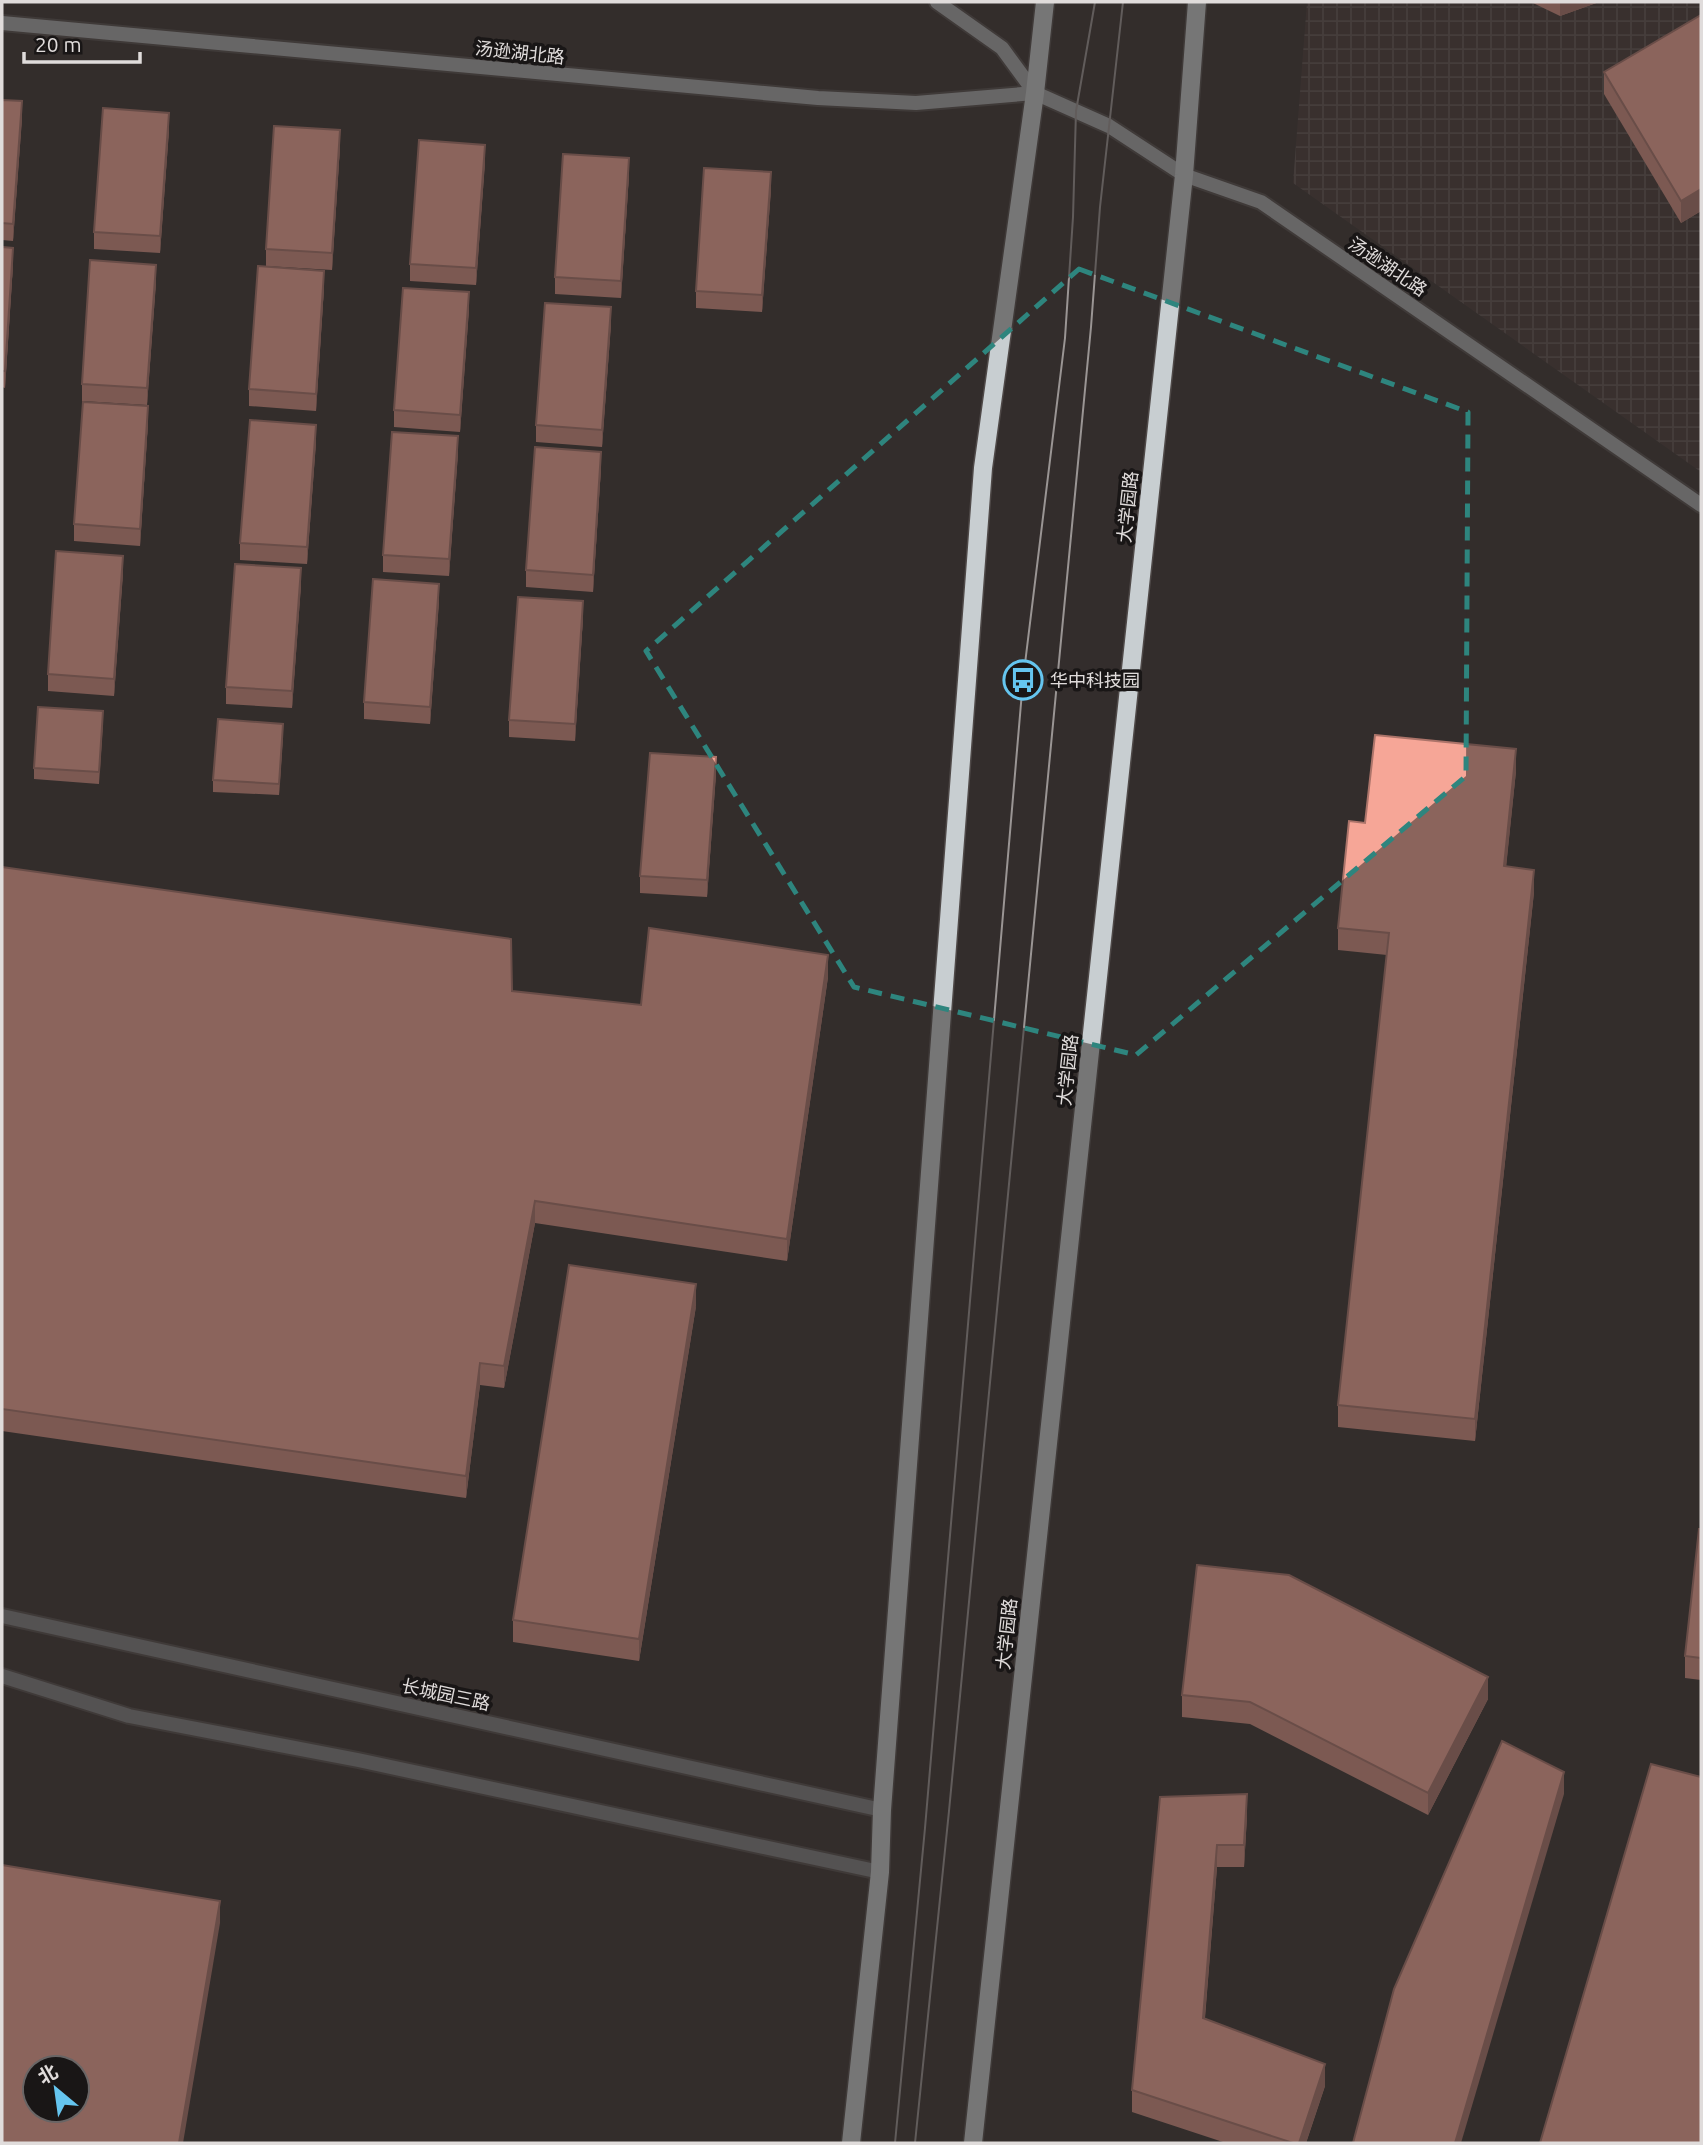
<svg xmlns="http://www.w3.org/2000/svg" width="1703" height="2145" viewBox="0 0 1703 2145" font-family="Ubuntu,'Noto Sans SC',sans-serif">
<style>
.industrial{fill:url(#industrial-grid)}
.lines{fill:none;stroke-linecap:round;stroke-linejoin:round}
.street-casing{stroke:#4f4948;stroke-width:18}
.secondary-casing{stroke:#4f4948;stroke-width:18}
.primary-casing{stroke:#4f4948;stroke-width:21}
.street{stroke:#7c7e80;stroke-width:14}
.secondary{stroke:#a7abae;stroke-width:14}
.primary{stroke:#c8ced1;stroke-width:18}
.tram{stroke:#9a9594;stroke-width:2}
.wall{fill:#d48f82}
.shaded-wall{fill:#ac746a}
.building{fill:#f6a697;stroke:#ac746a;stroke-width:2;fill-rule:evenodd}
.marked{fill:none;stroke:#2e857e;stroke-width:5;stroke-dasharray:14 9;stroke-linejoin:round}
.labels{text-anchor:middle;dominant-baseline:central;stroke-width:7;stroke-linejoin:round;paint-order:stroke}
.street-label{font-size:18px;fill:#e0dcdb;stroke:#191616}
.poi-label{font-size:18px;fill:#e0dcdb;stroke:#191616;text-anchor:start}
</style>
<defs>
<pattern id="industrial-grid" width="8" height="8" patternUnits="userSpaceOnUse" patternTransform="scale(1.75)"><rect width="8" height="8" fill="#413432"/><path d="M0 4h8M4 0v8" fill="none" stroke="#5c514f"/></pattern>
</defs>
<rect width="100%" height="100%" fill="#332d2c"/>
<polygon class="industrial" points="1307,2 1701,2 1701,472 1293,183"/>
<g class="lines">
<g class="street-casing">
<g id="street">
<polyline points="2,1616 882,1810"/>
<polyline points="2,1676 129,1716 358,1760 880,1872"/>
</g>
</g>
<g class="secondary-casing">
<g id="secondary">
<polyline points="937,2 1002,48 1035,93 1109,126 1184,175 1261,202 1701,505"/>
<polyline points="2,23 818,98 916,103 1035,93"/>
</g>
</g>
<g class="primary-casing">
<g id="primary">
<polyline points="851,2143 880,1872 882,1810 983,468 1035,93 1045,2"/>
<polyline points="973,2143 1184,175 1197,2"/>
</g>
</g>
<use href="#street" class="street"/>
<use href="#secondary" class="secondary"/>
<use href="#primary" class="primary"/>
<g class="tram">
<polyline points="895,2143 925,1828 1023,680 1065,338 1073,217 1076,111 1095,2"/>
<polyline points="915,2143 949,1811 1091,327 1100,207 1123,2"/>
</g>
</g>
<g class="wall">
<polygon points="1531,2 1599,2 1560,16"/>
<polygon points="1701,15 1701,211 1681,223 1604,94 1604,72"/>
<polygon points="2,100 22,118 13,241 2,240"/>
<polygon points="169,130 160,253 94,249 94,232"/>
<polygon points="340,147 332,270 266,266 266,249"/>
<polygon points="485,162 476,285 410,281 410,264"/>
<polygon points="629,175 621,298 555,294 555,277"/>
<polygon points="771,189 762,312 696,308 696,291"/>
<polygon points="2,247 13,265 5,388 2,387"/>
<polygon points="156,282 147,405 82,401 82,384"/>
<polygon points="324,288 316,411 249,406 249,389"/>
<polygon points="469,309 460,432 394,427 394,410"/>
<polygon points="611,324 602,447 536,442 536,425"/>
<polygon points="148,423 140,546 74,541 74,524"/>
<polygon points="316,442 307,564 240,560 240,543"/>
<polygon points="458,453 449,576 383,572 383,555"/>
<polygon points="601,468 593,592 526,587 526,570"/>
<polygon points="123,573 114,696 48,691 48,674"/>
<polygon points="301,585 292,708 226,704 226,687"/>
<polygon points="439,601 430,724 364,719 364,702"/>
<polygon points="583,618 575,741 509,737 509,720"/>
<polygon points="103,723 99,784 34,779 34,768"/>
<polygon points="283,735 279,795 213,792 213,780"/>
<polygon points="1516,771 1506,866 1534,892 1475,1441 1338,1427 1338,1405 1387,955 1338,950 1338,928 1365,823"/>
<polygon points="716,774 707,897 640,893 640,876"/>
<polygon points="2,867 512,991 641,1005 828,977 787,1261 535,1223 504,1388 480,1385 466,1498 2,1431"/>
<polygon points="696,1306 639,1661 513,1642 513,1620"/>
<polygon points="1701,1529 1701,1680 1685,1678 1685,1656"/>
<polygon points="1182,1695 1488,1699 1428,1815 1250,1724 1182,1717"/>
<polygon points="1160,1797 1247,1816 1244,1867 1217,1867 1205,2018 1325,2086 1306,2143 1226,2143 1132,2112 1132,2090"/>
</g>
<g class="shaded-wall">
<polygon points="1560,2 1599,2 1560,16"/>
<polygon points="22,101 22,118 13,241 13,224"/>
<polygon points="169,113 169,130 160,253 160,236"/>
<polygon points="340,130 340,147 332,270 332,253"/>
<polygon points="485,145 485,162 476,285 476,268"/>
<polygon points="629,158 629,175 621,298 621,281"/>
<polygon points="771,172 771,189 762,312 762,295"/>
<polygon points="1701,189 1701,211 1681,223 1681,201"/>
<polygon points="13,248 13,265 5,388 5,371"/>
<polygon points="156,265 156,282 147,405 147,388"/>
<polygon points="324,271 324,288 316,411 316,394"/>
<polygon points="469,292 469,309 460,432 460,415"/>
<polygon points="611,307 611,324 602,447 602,430"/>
<polygon points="148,406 148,423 140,546 140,529"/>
<polygon points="316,425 316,442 307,564 307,547"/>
<polygon points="458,436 458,453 449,576 449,559"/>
<polygon points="601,452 601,468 593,592 593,575"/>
<polygon points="123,556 123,573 114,696 114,679"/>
<polygon points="301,568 301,585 292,708 292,691"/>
<polygon points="439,584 439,601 430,724 430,707"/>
<polygon points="583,601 583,618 575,741 575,724"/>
<polygon points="283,724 283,735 279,795 279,784"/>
<polygon points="1516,749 1516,771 1504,888 1504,866"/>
<polygon points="716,757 716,774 707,897 707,880"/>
<polygon points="1534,870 1534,892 1475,1441 1475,1419"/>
<polygon points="828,955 828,977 787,1261 787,1239"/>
<polygon points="535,1201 535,1223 504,1388 504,1366"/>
<polygon points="696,1284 696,1306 639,1661 639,1639"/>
<polygon points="480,1363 480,1385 466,1498 466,1476"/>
<polygon points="1488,1677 1488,1699 1428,1815 1428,1793"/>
<polygon points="1564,1772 1564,1794 1461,2143 1455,2143"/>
<polygon points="1247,1794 1247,1816 1244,1867 1244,1845"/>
<polygon points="1217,1845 1217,1867 1203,2040 1203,2018"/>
<polygon points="220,1901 220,1923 183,2143 179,2143"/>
<polygon points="1325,2064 1325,2086 1306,2143 1299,2143"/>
</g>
<g class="building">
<polygon points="1701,15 1701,189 1681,201 1604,72"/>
<polygon points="2,100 22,101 13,224 2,223"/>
<polygon points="103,108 169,113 160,236 94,232"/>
<polygon points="274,126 340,130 332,253 266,249"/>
<polygon points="419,140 485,145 476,268 410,264"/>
<polygon points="563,154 629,158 621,281 555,277"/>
<polygon points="704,168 771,172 762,295 696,291"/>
<polygon points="2,247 13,248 5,371 2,371"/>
<polygon points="90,260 156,265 147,388 82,384"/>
<polygon points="258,266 324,271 316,394 249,389"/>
<polygon points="403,288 469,292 460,415 394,410"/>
<polygon points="545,303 611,307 602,430 536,425"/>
<polygon points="83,402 148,406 140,529 74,524"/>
<polygon points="250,420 316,425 307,547 240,543"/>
<polygon points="392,432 458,436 449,559 383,555"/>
<polygon points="535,447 601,452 593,575 526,570"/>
<polygon points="56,551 123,556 114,679 48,674"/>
<polygon points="235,564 301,568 292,691 226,687"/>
<polygon points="373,579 439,584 430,707 364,702"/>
<polygon points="518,597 583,601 575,724 509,720"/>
<polygon points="38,707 103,711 99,772 34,768"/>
<polygon points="218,719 283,724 279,784 213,780"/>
<polygon points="1375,735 1516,749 1504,866 1534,870 1475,1419 1338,1405 1389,933 1338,928 1349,821 1365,823"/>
<polygon points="650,753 716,757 707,880 640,876"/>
<polygon points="2,867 511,939 512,991 641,1005 649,928 828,955 787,1239 535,1201 504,1366 480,1363 466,1476 2,1409"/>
<polygon points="569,1265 696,1284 639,1639 513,1620"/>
<polygon points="1699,1529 1701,1529 1701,1658 1685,1656"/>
<polygon points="1197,1565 1289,1575 1488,1677 1428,1793 1250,1702 1182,1695"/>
<polygon points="1502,1741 1564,1772 1455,2143 1353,2143 1394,1989"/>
<polygon points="1651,1764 1701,1777 1701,2143 1540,2143"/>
<polygon points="1247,1794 1244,1845 1217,1845 1203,2018 1325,2064 1299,2143 1293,2143 1132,2090 1160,1797"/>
<path d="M2,1865L220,1901L179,2143H2ZM35,2068H77V2110H35Z"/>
</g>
<path d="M0 0H1703V2145H0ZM1079,269L1468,412L1466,776L1136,1055L854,987L646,651Z" fill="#332d2c" fill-opacity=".55" fill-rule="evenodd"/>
<path class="marked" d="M1079,269L1468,412L1466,776L1136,1055L854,987L646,651Z"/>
<defs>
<g id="bus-ring" transform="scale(2.0125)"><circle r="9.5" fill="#191616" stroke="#65c5ef" stroke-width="1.5"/><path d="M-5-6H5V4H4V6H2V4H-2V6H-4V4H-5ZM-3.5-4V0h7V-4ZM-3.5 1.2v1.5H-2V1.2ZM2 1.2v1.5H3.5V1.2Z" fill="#65c5ef"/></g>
</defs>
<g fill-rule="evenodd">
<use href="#bus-ring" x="1023" y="680"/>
</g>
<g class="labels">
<g class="street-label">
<text transform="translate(520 52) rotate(6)">汤逊湖北路</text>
<text transform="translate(1388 266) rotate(34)">汤逊湖北路</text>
<text transform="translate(1127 507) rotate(-84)">大学园路</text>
<text transform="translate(1067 1070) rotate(-84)">大学园路</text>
<text transform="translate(1006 1634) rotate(-84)">大学园路</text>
<text transform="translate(446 1694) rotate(12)">长城园三路</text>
</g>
<g class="poi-label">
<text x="1050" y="680">华中科技园</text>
</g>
</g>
<rect width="1703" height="2145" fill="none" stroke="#e0dcdb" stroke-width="7"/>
<g transform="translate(56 2089) rotate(331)"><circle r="33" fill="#191616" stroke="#696565" stroke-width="2"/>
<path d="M0-5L12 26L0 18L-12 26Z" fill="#65c5ef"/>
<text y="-10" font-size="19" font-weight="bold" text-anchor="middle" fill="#e0dcdb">北</text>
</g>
<path d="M24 52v10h116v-10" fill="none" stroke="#e0dcdb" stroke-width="3.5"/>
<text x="35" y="52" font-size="21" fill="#e0dcdb" stroke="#191616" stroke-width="5" paint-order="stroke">20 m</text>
</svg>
